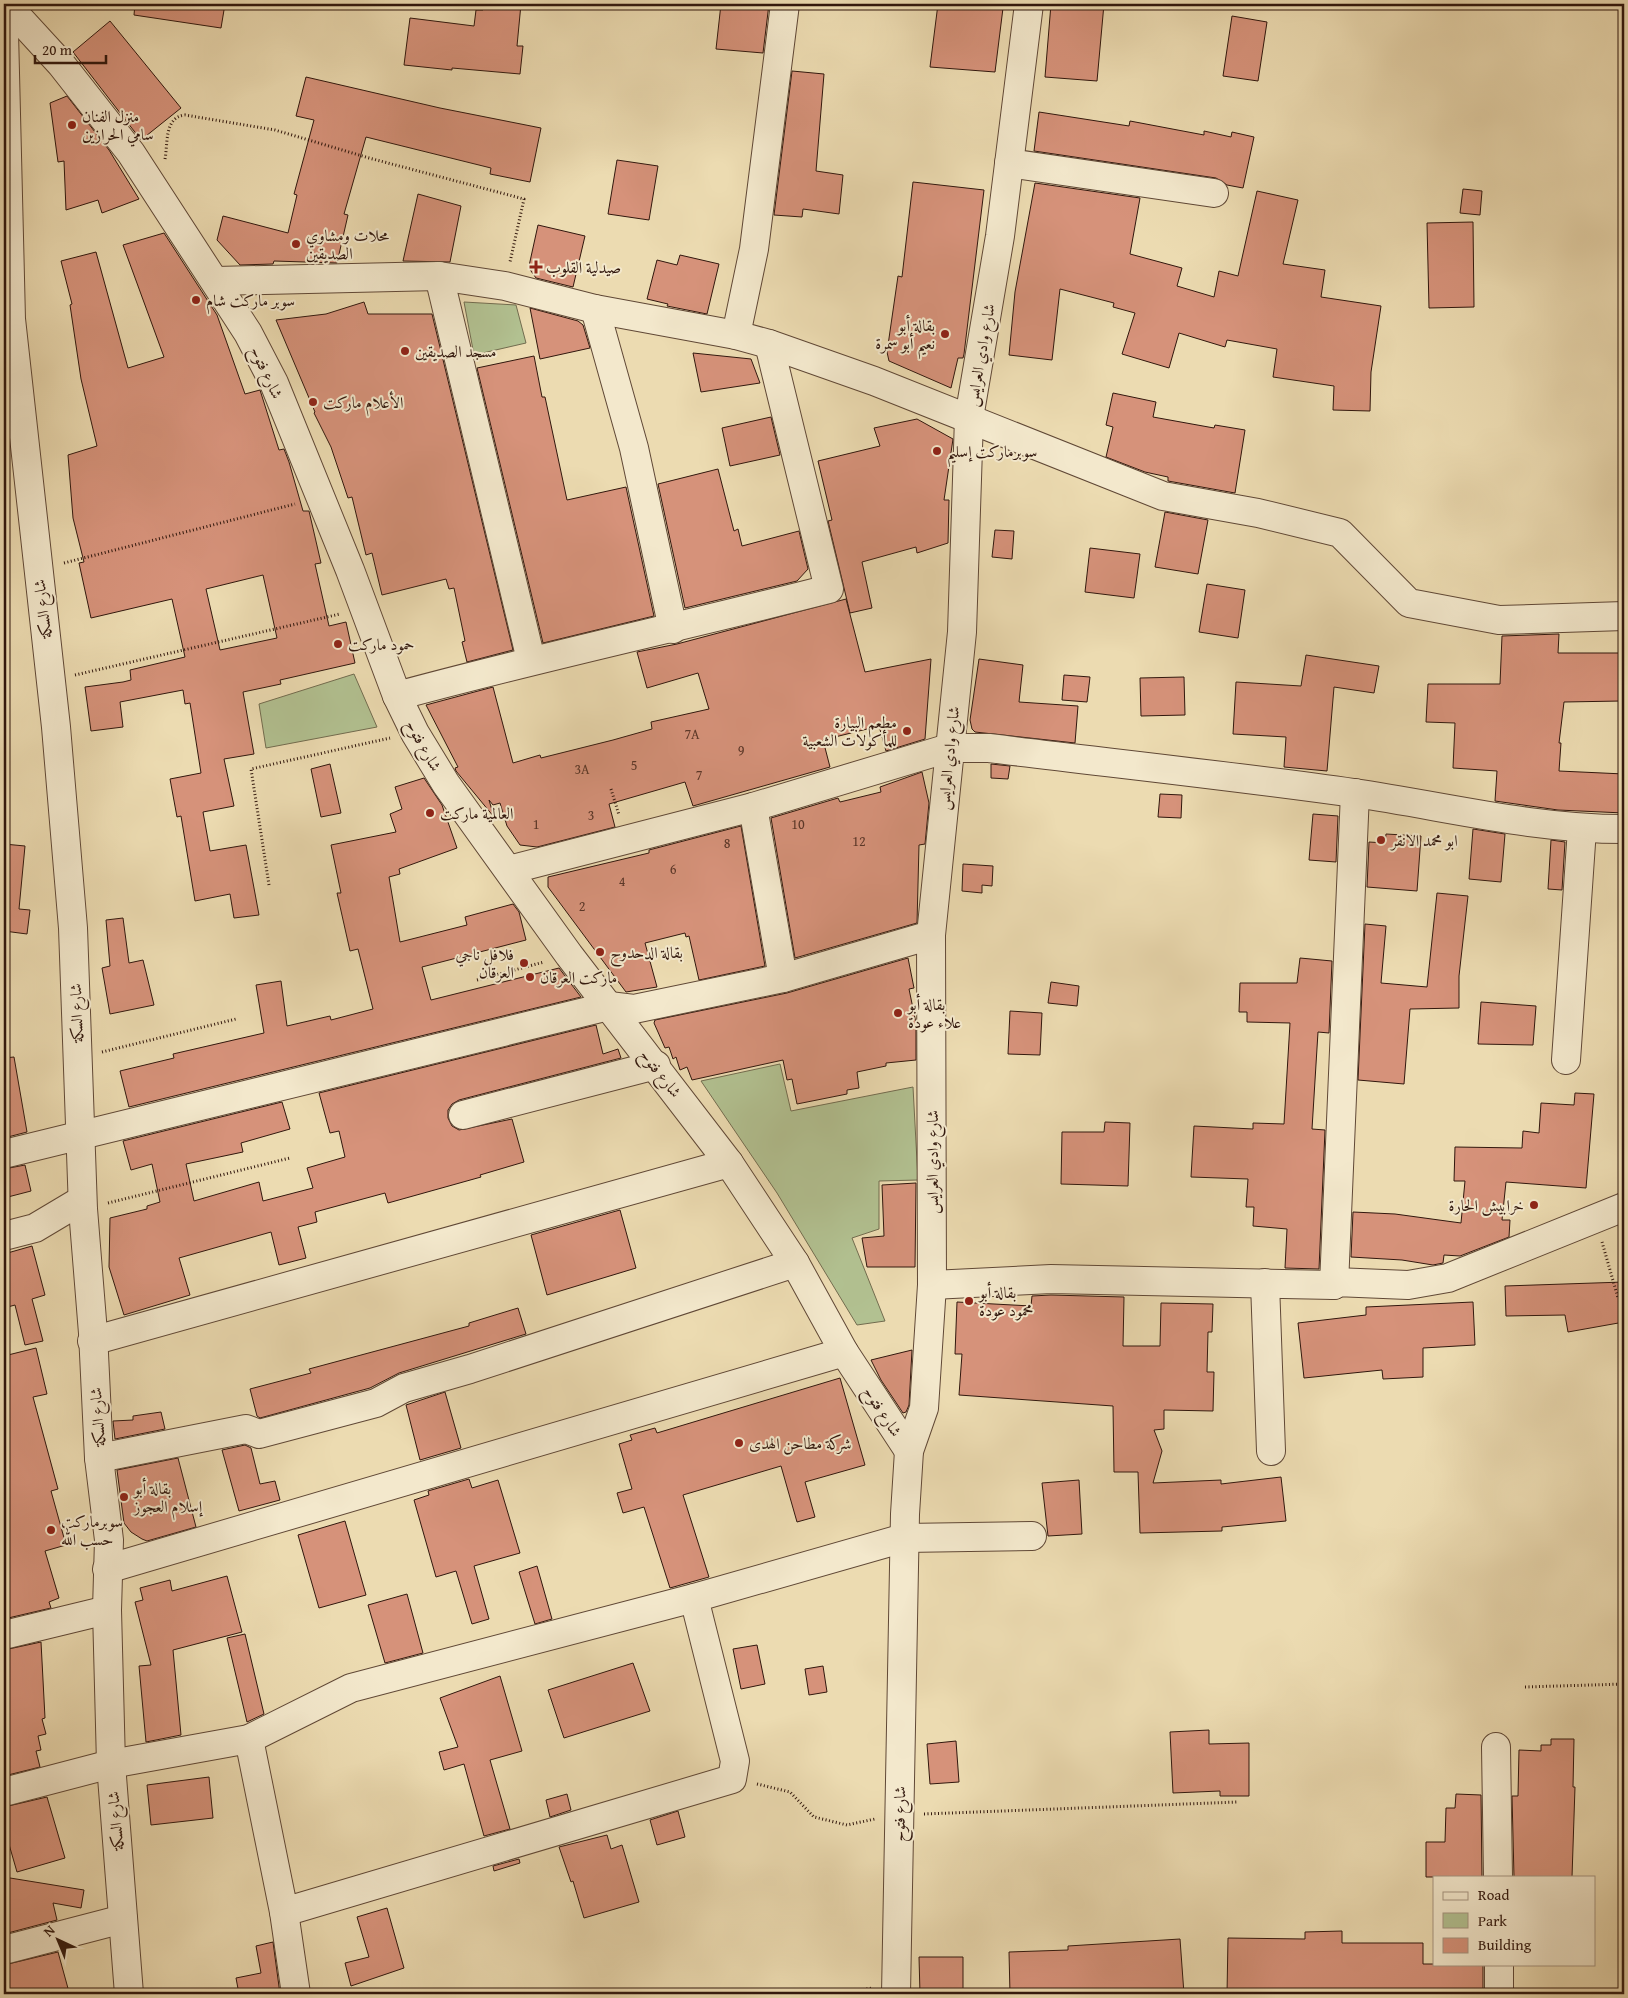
<svg xmlns="http://www.w3.org/2000/svg" width="1628" height="1998" viewBox="0 0 1628 1998" font-family="'Gentium Book Plus',Amiri,serif">
<style>
.green{fill:#b2c191;stroke:#726c4f}
.building{fill:#d6927a;stroke:#31170d;fill-rule:evenodd}
.lines{fill:none;stroke-linecap:round;stroke-linejoin:round}
.minor-casing{stroke:#604836;stroke-width:30}
.path{stroke:#31170d;stroke-width:3;stroke-dasharray:1 2.5;stroke-linecap:butt}
.minor{stroke:#f3e8cc;stroke-width:28}
.poi-dot{fill:#8f2418;stroke:#f3e8cc;stroke-width:2}
.labels{text-anchor:middle;dominant-baseline:central;stroke-width:4;stroke-linejoin:round;paint-order:stroke}
.number-label{font-size:14px;fill:#5a3628}
.poi-label{font-size:16px;fill:#31170d;stroke:#f3e8cc;text-anchor:start}
.street-label{font-size:16px;fill:#31170d;stroke:#f3e8cc}
</style>
<rect width="100%" height="100%" fill="#ecdbb1"/>
<filter id="stains"><feTurbulence type="fractalNoise" baseFrequency=".004" numOctaves="4"/><feColorMatrix values="0 0 0 0 .2 0 0 0 0 .09 0 0 0 0 .02 0 0 0 .5 -.17"/></filter>
<radialGradient id="worn" r=".72"><stop offset=".6" stop-color="#630" stop-opacity="0"/><stop offset="1" stop-color="#630" stop-opacity=".3"/></radialGradient>
<g class="green">
<polygon points="464,302 516,305 526,343 474,355"/>
<polygon points="354,674 377,727 266,748 259,704"/>
<polygon points="780,1064 791,1111 913,1087 918,1180 879,1181 879,1229 852,1238 885,1321 857,1325 777,1193 701,1081"/>
</g>
<g class="building">
<polygon points="135,4 225,4 221,28 134,15"/>
<polygon points="484,4 521,4 517,46 523,46 520,74 452,68 452,70 404,65 410,18 474,26 476,10 483,10"/>
<polygon points="721,4 769,4 763,53 716,49"/>
<polygon points="938,4 965,4 1003,8 995,72 930,67"/>
<polygon points="1051,4 1104,4 1097,81 1045,77"/>
<polygon points="1232,16 1267,22 1258,81 1223,76"/>
<polygon points="110,21 181,108 141,140 73,52"/>
<polygon points="792,71 824,74 816,171 843,175 839,214 803,209 802,217 774,215"/>
<polygon points="306,77 440,108 541,128 530,182 490,174 491,168 366,137 344,214 348,215 337,263 274,261 273,264 240,265 217,240 223,216 288,233 297,195 294,194 314,120 296,116"/>
<polygon points="67,96 109,150 139,199 102,213 98,200 66,210 64,161 58,162 50,103"/>
<polygon points="1039,112 1129,126 1130,121 1204,135 1204,131 1231,137 1232,132 1254,137 1243,188 1227,185 1216,178 1034,151"/>
<polygon points="617,160 658,166 649,220 608,214"/>
<polygon points="913,182 984,190 964,354 963,358 958,358 951,388 889,361 887,352 898,276 902,277"/>
<polygon points="1035,183 1140,198 1130,254 1182,268 1177,286 1214,297 1219,271 1238,276 1257,191 1298,200 1283,264 1325,270 1321,297 1381,306 1371,372 1370,411 1333,410 1334,386 1273,377 1277,349 1227,340 1225,347 1179,333 1169,368 1122,354 1135,313 1113,307 1114,303 1060,289 1052,360 1009,355 1015,292"/>
<polygon points="1463,189 1482,191 1480,215 1460,213"/>
<polygon points="418,194 461,206 450,262 403,261"/>
<polygon points="1473,222 1474,307 1429,308 1427,223"/>
<polygon points="538,225 585,236 573,287 536,278 531,271 529,266"/>
<path d="M164,233L217,315L245,394L260,390L279,450L284,449L289,462L303,511H309L321,563L315,564L329,626L346,622L355,663L280,680L281,684L243,692L254,754L224,759L234,806L203,812L210,851L246,845L259,915L234,918L230,894L195,901L181,816L177,817L170,779L201,773L190,703L185,704L183,690L120,702L123,727L91,731L85,687L123,682L131,680L130,670L185,657L172,599L91,618L79,563L84,562L73,518L68,455L97,446L81,379L70,305L72,304L61,261L96,252L128,368L164,357L123,245ZM263,575L277,638L220,650L206,589Z"/>
<polygon points="680,255 719,264 707,314 667,306 668,304 647,299 657,260 677,265"/>
<polygon points="364,302 368,314 432,314 513,650 467,662 462,642 465,641 454,588 449,589 446,579 382,595 372,553 366,555 352,497 348,498 331,447 314,413 315,412 276,320 326,314"/>
<polygon points="530,308 578,321 583,325 590,348 540,359"/>
<polygon points="693,353 751,359 760,383 701,392"/>
<polygon points="534,356 542,397 545,397 567,500 626,487 654,616 543,643 477,368"/>
<polygon points="1113,393 1156,402 1153,417 1214,428 1215,425 1245,430 1235,493 1168,481 1168,477 1145,472 1106,457 1113,427 1106,425"/>
<polygon points="771,417 780,455 730,466 722,428"/>
<polygon points="917,419 953,439 944,500 949,500 948,543 917,553 916,547 862,562 872,608 850,613 828,521 832,520 818,461 880,446 874,428"/>
<polygon points="718,469 734,531 738,529 742,546 799,531 808,569 797,581 685,608 658,484"/>
<polygon points="1165,512 1208,520 1198,574 1155,567"/>
<polygon points="995,530 1014,531 1012,559 992,557"/>
<polygon points="1090,548 1140,554 1134,598 1085,592"/>
<polygon points="1207,584 1245,590 1238,638 1199,632"/>
<polygon points="846,599 865,672 931,659 925,739 886,751 879,726 823,740 830,767 693,806 685,782 609,804 615,827 537,847 520,845 507,826 500,803 493,805 489,800 494,817 456,771 455,768 458,767 426,705 493,687 513,763 540,755 541,758 613,740 652,729 651,722 709,709 698,673 647,688 637,652 677,644"/>
<polygon points="1559,634 1558,653 1621,653 1621,701 1564,702 1559,743 1561,743 1559,771 1624,774 1624,813 1558,810 1495,801 1497,771 1453,768 1455,723 1426,722 1428,684 1500,684 1502,636"/>
<polygon points="1306,655 1379,666 1374,693 1334,687 1327,771 1284,767 1286,737 1233,734 1236,682 1301,686"/>
<polygon points="979,659 1023,665 1019,702 1078,706 1075,743 975,732 972,729 970,720"/>
<polygon points="1064,675 1090,677 1087,702 1062,700"/>
<polygon points="1184,677 1185,715 1141,716 1140,678"/>
<polygon points="330,764 341,813 321,817 311,769"/>
<polygon points="991,764 1010,766 1008,779 991,778"/>
<polygon points="922,772 929,803 925,844 919,845 917,923 795,958 771,818 838,798 840,802 881,792 880,787"/>
<polygon points="424,778 442,805 457,848 399,869 400,874 389,877 400,942 467,925 465,917 513,904 519,912 526,940 422,967 431,1000 559,968 581,997 129,1107 120,1071 174,1058 173,1054 264,1033 256,985 281,981 287,1026 330,1016 331,1020 373,1009 358,949 350,951 337,893 341,893 331,845 396,832 390,814 402,809 395,787"/>
<polygon points="1160,794 1182,795 1181,818 1158,817"/>
<polygon points="1313,814 1338,816 1336,862 1309,860"/>
<polygon points="741,826 765,966 699,980 689,936 686,937 685,933 645,943 657,987 626,992 548,887 548,877 649,853 649,850"/>
<polygon points="1473,829 1505,834 1501,882 1469,879"/>
<polygon points="1386,834 1421,836 1417,891 1367,887 1369,842 1385,843"/>
<polygon points="1551,840 1565,842 1562,890 1548,889"/>
<polygon points="4,844 25,846 19,909 30,910 27,934 4,931"/>
<polygon points="963,864 993,866 992,886 982,885 982,893 962,891"/>
<polygon points="1437,893 1468,896 1459,976 1459,1008 1410,1009 1404,1084 1358,1080 1365,924 1386,926 1381,983 1427,987"/>
<polygon points="123,918 129,963 143,960 154,1005 110,1014 102,968 110,966 106,920"/>
<polygon points="908,958 914,988 909,989 916,1023 916,1060 886,1063 886,1066 857,1072 859,1088 847,1090 847,1094 797,1104 792,1079 787,1080 783,1060 692,1080 687,1067 680,1070 676,1057 673,1059 669,1047 665,1048 654,1023 655,1020 787,993"/>
<polygon points="1300,958 1332,961 1329,1033 1318,1032 1312,1129 1325,1130 1319,1269 1285,1268 1287,1229 1253,1226 1254,1207 1246,1207 1248,1179 1191,1177 1194,1126 1253,1129 1253,1123 1284,1124 1290,1023 1247,1022 1247,1012 1239,1012 1240,983 1297,983"/>
<polygon points="1051,982 1079,986 1077,1006 1048,1003"/>
<polygon points="1481,1002 1536,1006 1533,1045 1478,1044"/>
<polygon points="1010,1011 1042,1013 1040,1055 1008,1054"/>
<polygon points="596,1025 603,1054 618,1049 621,1058 459,1100 452,1104 448,1110 448,1118 452,1126 459,1130 512,1119 524,1162 480,1175 481,1177 388,1203 385,1193 315,1212 317,1222 298,1227 306,1258 279,1265 271,1232 179,1258 190,1295 124,1315 109,1267 110,1218 147,1209 147,1206 160,1202 152,1164 131,1170 123,1141 282,1102 290,1129 241,1143 243,1152 186,1164 194,1201 259,1182 263,1201 313,1188 307,1168 345,1157 339,1131 330,1133 319,1093"/>
<polygon points="14,1057 27,1132 4,1138 4,1058"/>
<polygon points="1575,1093 1594,1094 1586,1188 1506,1182 1502,1220 1510,1220 1509,1237 1460,1256 1444,1255 1443,1263 1433,1265 1402,1260 1351,1257 1353,1212 1395,1214 1461,1223 1465,1181 1454,1181 1455,1147 1522,1148 1523,1131 1539,1133 1541,1103 1574,1105"/>
<polygon points="1105,1122 1130,1123 1128,1186 1061,1184 1062,1132 1104,1132"/>
<polygon points="25,1165 31,1191 4,1198 4,1169"/>
<polygon points="916,1183 915,1267 867,1267 862,1238 884,1236 882,1185"/>
<polygon points="620,1210 636,1268 547,1295 531,1235"/>
<polygon points="32,1246 45,1295 32,1299 43,1341 25,1345 15,1305 4,1308 4,1254"/>
<polygon points="1624,1282 1624,1322 1568,1332 1565,1315 1506,1316 1505,1286"/>
<polygon points="1051,1295 1124,1297 1123,1346 1160,1346 1161,1303 1213,1304 1212,1332 1208,1332 1207,1372 1214,1372 1213,1411 1164,1410 1164,1429 1154,1430 1162,1451 1153,1483 1221,1480 1221,1484 1281,1477 1286,1521 1222,1527 1222,1531 1140,1533 1138,1472 1114,1472 1113,1406 959,1395 962,1354 955,1354 957,1302 1031,1306 1032,1296"/>
<polygon points="1473,1302 1475,1345 1423,1348 1423,1377 1383,1379 1382,1370 1304,1378 1298,1323 1366,1315 1366,1307"/>
<polygon points="518,1308 526,1334 399,1373 370,1388 260,1418 257,1416 250,1389 311,1373 309,1369 469,1326 469,1323"/>
<polygon points="36,1348 47,1394 33,1397 58,1489 51,1491 66,1545 45,1551 59,1598 49,1602 51,1608 4,1619 4,1356"/>
<polygon points="912,1350 909,1405 906,1412 903,1413 881,1380 871,1360"/>
<polygon points="840,1378 865,1465 805,1482 815,1517 797,1522 781,1466 683,1495 709,1577 670,1588 644,1507 623,1513 617,1493 632,1489 619,1444 632,1440 630,1435 655,1428 657,1433"/>
<polygon points="445,1392 461,1448 420,1460 406,1405"/>
<polygon points="161,1412 165,1429 115,1439 113,1421 133,1420 133,1416"/>
<polygon points="245,1445 251,1448 260,1484 275,1481 280,1500 239,1511 222,1450"/>
<polygon points="178,1458 196,1527 147,1541 142,1539 131,1532 124,1523 117,1470"/>
<polygon points="469,1479 472,1488 498,1480 520,1553 474,1566 489,1619 472,1624 456,1571 436,1577 414,1500 429,1495 428,1491"/>
<polygon points="1079,1480 1082,1534 1048,1536 1042,1483"/>
<polygon points="345,1521 366,1595 319,1608 298,1535"/>
<polygon points="537,1566 552,1619 535,1624 519,1572"/>
<polygon points="227,1576 242,1632 173,1650 181,1735 146,1742 139,1666 151,1665 135,1602 143,1600 140,1588 170,1580 172,1591"/>
<polygon points="407,1594 423,1653 385,1663 368,1605"/>
<polygon points="245,1634 264,1714 247,1722 227,1638"/>
<polygon points="41,1642 45,1718 42,1719 46,1734 38,1736 41,1750 36,1751 40,1767 4,1776 4,1650"/>
<polygon points="757,1645 765,1684 741,1689 733,1649"/>
<polygon points="633,1663 650,1711 564,1738 548,1690"/>
<polygon points="823,1666 827,1692 809,1695 805,1669"/>
<polygon points="500,1676 522,1751 490,1760 510,1829 484,1836 464,1764 444,1770 439,1752 458,1747 440,1698"/>
<polygon points="1209,1730 1209,1744 1249,1743 1249,1796 1220,1796 1220,1791 1173,1793 1170,1732"/>
<polygon points="1551,1739 1574,1739 1573,1787 1575,1787 1572,1877 1514,1877 1512,1796 1518,1796 1519,1750 1541,1751 1541,1745 1551,1745"/>
<polygon points="956,1741 959,1782 930,1784 927,1744"/>
<polygon points="209,1777 213,1818 151,1825 147,1785"/>
<polygon points="567,1794 571,1810 550,1817 546,1800"/>
<polygon points="1456,1794 1481,1795 1482,1877 1426,1877 1426,1842 1445,1842 1446,1808 1455,1808"/>
<polygon points="47,1797 65,1858 17,1872 4,1827 4,1807"/>
<polygon points="678,1811 685,1837 657,1845 650,1820"/>
<polygon points="607,1835 611,1849 622,1845 639,1902 584,1918 573,1881 571,1882 559,1847"/>
<polygon points="519,1859 520,1863 494,1871 493,1866"/>
<polygon points="4,1877 84,1890 81,1908 53,1903 57,1920 4,1934"/>
<polygon points="387,1908 404,1968 351,1986 345,1963 369,1957 357,1917"/>
<polygon points="1342,1931 1342,1943 1423,1943 1423,1964 1483,1964 1483,1994 1345,1994 1345,1991 1227,1994 1228,1938 1305,1939 1305,1932"/>
<polygon points="1180,1939 1184,1994 1010,1994 1009,1952 1068,1950 1068,1946"/>
<polygon points="273,1942 280,1994 239,1994 236,1978 261,1973 256,1946"/>
<polygon points="58,1952 69,1992 59,1994 4,1994 4,1965"/>
<polygon points="919,1957 963,1957 963,1994 920,1994"/>
</g>
<g class="lines">
<g class="minor-casing">
<g id="minor">
<polyline points="6,4 61,64 131,153 248,333 274,383 350,570 397,696 415,733 446,784 569,955 729,1163 795,1263 844,1352 909,1451"/>
<polyline points="4,32 11,319 56,727 73,928 83,1209 93,1333 99,1458 109,1540 107,1610 111,1764 129,1994"/>
<polyline points="1009,163 1214,193"/>
<polyline points="439,276 531,660"/>
<polyline points="216,281 439,276 505,286 595,309 736,335 769,344 874,381 1163,496 1258,513 1340,533 1409,603 1499,620 1624,616"/>
<polyline points="595,309 634,448 673,629"/>
<polyline points="736,335 754,249 785,4"/>
<path d="M397,696C540,657 685,626 829,589L769,344"/>
<polyline points="753,807 783,978"/>
<path d="M509,870L753,807L949,748H989C1111,763 1233,776 1354,793C1444,806 1533,829 1624,829"/>
<polyline points="1566,1060 1582,829"/>
<polyline points="463,1115 656,1065"/>
<polyline points="4,1154 609,1006 634,1009 783,978 931,935"/>
<polyline points="4,1236 35,1228 82,1200"/>
<polyline points="1265,1283 1271,1451"/>
<polyline points="932,1285 1051,1279 1334,1285 1335,1282 1408,1285 1448,1278 1624,1207"/>
<polyline points="1334,1285 1355,793"/>
<polyline points="92,1341 729,1163"/>
<polyline points="99,1458 246,1429 259,1434 376,1403 404,1388 470,1369 795,1263"/>
<polyline points="107,1569 844,1352"/>
<polyline points="4,1635 107,1610"/>
<polyline points="249,1739 284,1912 732,1779 735,1761 694,1598"/>
<polyline points="1496,1747 1498,1877"/>
<polyline points="4,1792 111,1764 249,1739 351,1688 694,1598 904,1538 1032,1536"/>
<polyline points="284,1912 296,1994"/>
<polyline points="4,1950 123,1919"/>
<polyline points="1499,1964 1499,1994"/>
<polyline points="896,1994 905,1514 909,1451 924,1408 932,1285 931,935 962,632 969,418 1000,236 1029,4"/>
</g>
</g>
<g class="path">
<path d="M165,159C168,144 164,117 185,115L275,130L369,158L524,199L510,262"/>
<polyline points="64,563 295,504"/>
<polyline points="75,675 340,614"/>
<polyline points="611,789 619,815"/>
<polyline points="269,885 251,769 390,738"/>
<polyline points="477,980 544,962"/>
<polyline points="102,1052 236,1019"/>
<polyline points="108,1203 290,1158"/>
<polyline points="1602,1242 1618,1298 1624,1297"/>
<polyline points="1525,1687 1624,1684"/>
<polyline points="757,1784 790,1792 814,1817 847,1825 875,1819"/>
<polyline points="924,1814 1238,1802"/>
<polyline points="839,1994 872,1988"/>
</g>
<use href="#minor" class="minor"/>
</g>
<g class="poi-dot">
<circle cx="72" cy="125" r="5"/>
<circle cx="296" cy="244" r="5"/>
<path d="M533.5 259.5h5v5h5v5h-5v5h-5v-5h-5v-5h5z"/>
<circle cx="196" cy="300" r="5"/>
<circle cx="945" cy="334" r="5"/>
<circle cx="405" cy="351" r="5"/>
<circle cx="313" cy="402" r="5"/>
<circle cx="937" cy="451" r="5"/>
<circle cx="338" cy="644" r="5"/>
<circle cx="907" cy="731" r="5"/>
<circle cx="430" cy="813" r="5"/>
<circle cx="1381" cy="840" r="5"/>
<circle cx="600" cy="952" r="5"/>
<circle cx="524" cy="963" r="5"/>
<circle cx="530" cy="977" r="5"/>
<circle cx="898" cy="1013" r="5"/>
<circle cx="1534" cy="1205" r="5"/>
<circle cx="969" cy="1301" r="5"/>
<circle cx="739" cy="1443" r="5"/>
<circle cx="124" cy="1497" r="5"/>
<circle cx="51" cy="1530" r="5"/>
</g>
<g class="labels">
<g class="number-label">
<text x="692" y="734">7A</text>
<text x="741" y="750">9</text>
<text x="634" y="765">5</text>
<text x="582" y="769">3A</text>
<text x="699" y="775">7</text>
<text x="591" y="815">3</text>
<text x="536" y="824">1</text>
<text x="798" y="824">10</text>
<text x="859" y="841">12</text>
<text x="727" y="843">8</text>
<text x="673" y="869">6</text>
<text x="622" y="881">4</text>
<text x="582" y="906">2</text>
</g>
<g class="poi-label">
<text x="82" y="116">منزل الفنان<tspan x="82" dy="18">سامي الحرازين</tspan></text>
<text x="306" y="235">محلات ومشاوي<tspan x="306" dy="18">الصديقين</tspan></text>
<text x="546" y="267">صيدلية القلوب</text>
<text x="206" y="300">سوبر ماركت شام</text>
<text x="935" y="325" text-anchor="end">بقالة أبو<tspan x="935" dy="18">نعيم أبو سمرة</tspan></text>
<text x="415" y="351">مسجد الصديقين</text>
<text x="323" y="402">الأعلام ماركت</text>
<text x="947" y="451">سوبرماركت إسليم</text>
<text x="348" y="644">حمود ماركت</text>
<text x="897" y="722" text-anchor="end">مطعم البيارة<tspan x="897" dy="18">للمأكولات الشعبية</tspan></text>
<text x="440" y="813">العالمية ماركت</text>
<text x="1391" y="840">ابو محمد الانقر</text>
<text x="610" y="952">بقالة الدحدوح</text>
<text x="514" y="954" text-anchor="end">فلافل ناجي<tspan x="514" dy="18">العرقان</tspan></text>
<text x="540" y="977">ماركت العرقان</text>
<text x="908" y="1004">بقالة أبو<tspan x="908" dy="18">علاء عودة</tspan></text>
<text x="1524" y="1205" text-anchor="end">خرابيش الحارة</text>
<text x="979" y="1292">بقالة أبو<tspan x="979" dy="18">محمود عودة</tspan></text>
<text x="749" y="1443">شركة مطاحن الهدى</text>
<text x="134" y="1488">بقالة أبو<tspan x="134" dy="18">إسلام العجوز</tspan></text>
<text x="61" y="1521">سوبرماركت<tspan x="61" dy="18">حسب الله</tspan></text>
</g>
<g class="street-label">
<text transform="translate(980 355) rotate(-80)">شارع وادي العرايس</text>
<text transform="translate(267 372) rotate(65)">شارع فتوح</text>
<text transform="translate(42 609) rotate(-97)">شارع السكة</text>
<text transform="translate(424 745) rotate(61)">شارع فتوح</text>
<text transform="translate(948 758) rotate(-84)">شارع وادي العرايس</text>
<text transform="translate(76 1013) rotate(-92)">شارع السكة</text>
<text transform="translate(661 1073) rotate(52)">شارع فتوح</text>
<text transform="translate(932 1162) rotate(-90)">شارع وادي العرايس</text>
<text transform="translate(883 1411) rotate(57)">شارع فتوح</text>
<text transform="translate(97 1417) rotate(-94)">شارع السكة</text>
<text transform="translate(899 1814) rotate(-89)">شارع فتوح</text>
<text transform="translate(115 1821) rotate(-95)">شارع السكة</text>
</g>
</g>
<rect width="1628" height="1998" fill="none" stroke="#ecdbb1" stroke-width="20"/>
<rect x="5" y="5" width="1618" height="1988" fill="none" stroke="#31170d" stroke-width="2.5"/>
<rect x="10" y="10" width="1608" height="1978" fill="none" stroke="#31170d"/>
<rect x="1433" y="1876" width="162" height="90" fill="#f3e8cc" stroke="#a59480"/>
<rect x="1443" y="1892" width="25" height="8" fill="#f3e8cc" stroke="#a59480"/>
<text x="1478" y="1900" font-size="15" fill="#31170d">Road</text>
<rect x="1443" y="1913" width="25" height="15" fill="#b2c191" stroke="#a59480"/>
<text x="1478" y="1926" font-size="15" fill="#31170d">Park</text>
<rect x="1443" y="1938" width="25" height="15" fill="#d6927a" stroke="#a59480"/>
<text x="1478" y="1950" font-size="15" fill="#31170d">Building</text>
<g transform="translate(58 1940) rotate(316)" stroke="#f3e8cc" stroke-width="4" paint-order="stroke">
<path d="M0-4L9 19L0 12L-9 19Z" fill="#31170d"/>
<text y="-8" font-size="14" font-weight="bold" text-anchor="middle" fill="#31170d">N</text>
</g>
<path d="M35 55v8h71v-8" fill="none" stroke="#31170d" stroke-width="2.5"/>
<text x="42" y="55" font-size="15" fill="#31170d" stroke="#f3e8cc" stroke-width="4" paint-order="stroke">20 m</text>
<rect width="100%" height="100%" filter="url(#stains)"/>
<rect width="100%" height="100%" fill="url(#worn)"/>
</svg>
